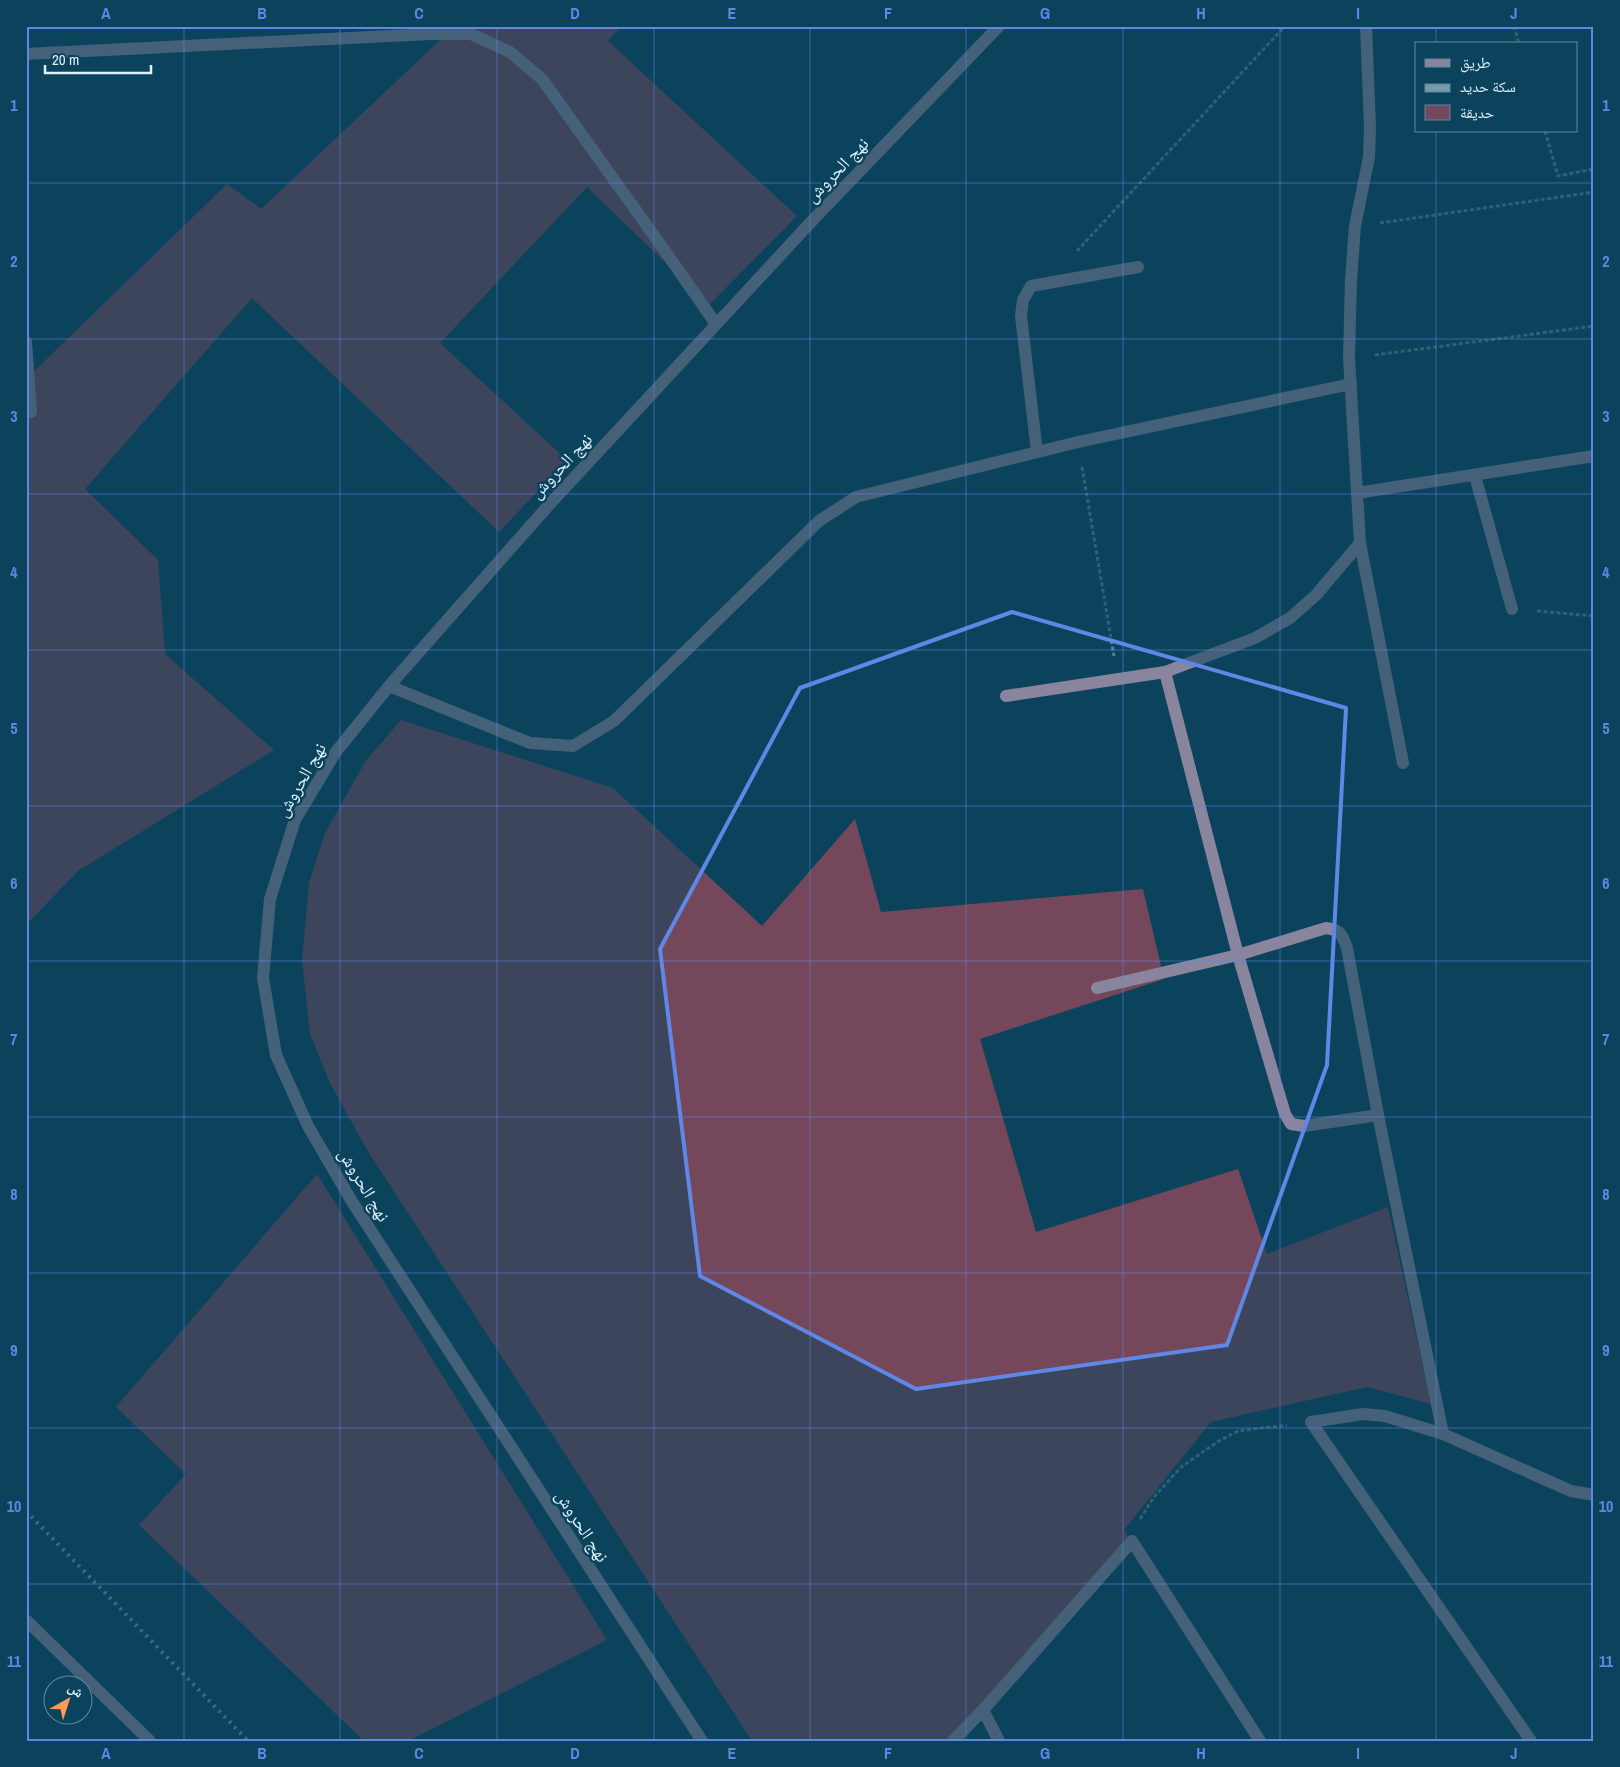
<svg xmlns="http://www.w3.org/2000/svg" width="1620" height="1767" font-family="'Archivo Narrow','Noto Naskh Arabic',sans-serif">
	<style>
		.green { fill: #75475b }
		.lines { fill: none; stroke-linecap: round; stroke-linejoin: round }
		.path { stroke: #588396; stroke-width: 3; stroke-dasharray: 4 2.5; stroke-linecap: butt }
		.minor { stroke: #89859e; stroke-width: 12 }
		.rail { stroke: #759aac; stroke-width: 4; stroke-dasharray: 2.5 5; stroke-linecap: butt }
		.marked { fill: none; stroke: #6087e5; stroke-width: 4; stroke-linejoin: round }
		.grid { fill: none; stroke: #6087e5; stroke-width: 1; stroke-opacity: 0.55 }
		.labels { text-anchor: middle; stroke-width: 5; stroke-linejoin: round; paint-order: stroke }
		.street-label { font-size: 18px; fill: #ddf1fc; stroke: #0c435c }
		.neatline { fill: none; stroke: #6087e5; stroke-width: 2 }
		.grid-label { font-size: 16px; text-anchor: middle; font-weight: bold; fill: #6087e5 }
	</style>
	<rect width="100%" height="100%" fill="#0c435c"/>
	<path class="green" d="M455,26H621L608,41L797,216L709,305L587,187L440,343L567,460L499,532L252,298L85,489L158,560L165,654L274,750L78,871L26,925V460L29,457L26,430V379L227,184L261,209Z
		M401,720L613,788L762,926L855,819L881,912L1143,889L1164,979L980,1039L1036,1232L1238,1169L1267,1254L1388,1207L1431,1404L1367,1387L1211,1422L1124,1530L1135,1548L950,1741H752L367,1150L330,1083L310,1034L302,959L309,883L325,833L365,762Z
		M317,1174L607,1640L408,1741H364L139,1525L186,1474L116,1407Z"/>
	<g class="lines">
		<path class="path" d="M1514,26L1519,44
			M1545,131L1558,176L1594,169
			M1380,223L1594,192
			M1077,251L1285,26
			M1375,355L1594,326
			M1082,467L1114,656
			M1537,611L1594,616
			M1140,1519L1154,1497L1181,1467L1219,1441L1238,1431L1287,1425"/>
		<path class="minor" d="M1366,26L1370,128L1369,157L1355,226L1351,280L1349,358L1360,543L1403,763
			M26,54L430,34H471L510,52L542,79L665,251L716,324
			M26,342L31,412
			M1037,452L1021,316L1023,300L1031,286L1138,267
			M1475,476L1512,609
			M1357,493L1594,456
			M1165,672L1238,955L1285,1114L1291,1124L1304,1126L1378,1115
			M389,686L530,743L573,746L614,721L819,521L856,497L1078,442L1351,384
			M1006,696L1165,672L1255,638L1290,618L1316,595L1360,543
			M1097,988L1238,955L1326,928C1341,930 1342,934 1347,948L1378,1115L1443,1434
			M26,1620L150,1741
			M983,1710L999,1741
			M702,1741L351,1200L308,1126L276,1055L263,978L270,899L295,820L335,753L389,686L548,506L811,222L999,26
			M953,1741L983,1710L1132,1541L1260,1741
			M1531,1741L1311,1422L1363,1414L1385,1416L1443,1434L1571,1491L1594,1495"/>
		<path class="rail" d="M26,1511L248,1741"/>
	</g>
	<path d="M0 0H1620V1767H0ZM1012,612L1346,708L1327,1065L1227,1345L916,1389L700,1276L660,949L800,688Z" fill="#0c435c" fill-opacity=".55" fill-rule="evenodd"/>
	<path class="marked" d="M1012,612L1346,708L1327,1065L1227,1345L916,1389L700,1276L660,949L800,688Z"/>
	<path class="grid" d="M184,26V1741M340,26V1741M497,26V1741M654,26V1741M810,26V1741M966,26V1741M1123,26V1741M1280,26V1741M1436,26V44M1436,131V1741M26,183H1594M26,339H1594M26,494H1594M26,650H1594M26,806H1594M26,961H1594M26,1117H1594M26,1273H1594M26,1428H1594M26,1584H1594"/>
	<g class="labels">
		<g class="street-label">
			<text transform="translate(837 170) rotate(-46)" y="6">نهج الحروش</text>
			<text transform="translate(561 466) rotate(-47)" y="6">نهج الحروش</text>
			<text transform="translate(301 780) rotate(-60)" y="6">نهج الحروش</text>
			<text transform="translate(364 1185) rotate(59)" y="6">نهج الحروش</text>
			<text transform="translate(582 1526) rotate(57)" y="6">نهج الحروش</text>
		</g>
	</g>
	<rect width="1620" height="1767" fill="none" stroke="#0c435c" stroke-width="55"/>
	<rect x="1415" y="42" width="162" height="90" fill="#0c435c" stroke="#60899c"/>
	<rect x="1425" y="59" width="25" height="8" fill="#89859e" stroke="#60899c"/>
	<text x="1460" y="68" font-size="15" fill="#ddf1fc">طريق</text>
	<rect x="1425" y="84" width="25" height="8" fill="#759aac" stroke="#60899c"/>
	<text x="1460" y="92" font-size="15" fill="#ddf1fc">سكة حديد</text>
	<rect x="1425" y="105" width="25" height="15" fill="#75475b" stroke="#60899c"/>
	<text x="1460" y="118" font-size="15" fill="#ddf1fc">حديقة</text>
	<g transform="translate(68 1700) rotate(39)"><circle r="24" fill="#0c435c" stroke="#60899c"/>
	<path d="M0-4L9 19L0 12L-9 19Z" fill="#fe9b58"/>
	<text y="-8" font-size="14" font-weight="bold" text-anchor="middle" fill="#ddf1fc">ش</text>
	</g>
	<path d="M45 65v8h106v-8" fill="none" stroke="#ddf1fc" stroke-width="2.5"/>
	<text x="52" y="65" font-size="15" fill="#ddf1fc" stroke="#0c435c" stroke-width="4" paint-order="stroke">20 m</text>
	<rect x="28" y="28" width="1564" height="1712" class="neatline"/>
	<g class="grid-label">
		<text x="106" y="19">A</text>
		<text x="262" y="19">B</text>
		<text x="419" y="19">C</text>
		<text x="575" y="19">D</text>
		<text x="732" y="19">E</text>
		<text x="888" y="19">F</text>
		<text x="1045" y="19">G</text>
		<text x="1201" y="19">H</text>
		<text x="1358" y="19">I</text>
		<text x="1514" y="19">J</text>
		<text x="14" y="111">1</text>
		<text x="1606" y="111">1</text>
		<text x="14" y="267">2</text>
		<text x="1606" y="267">2</text>
		<text x="14" y="422">3</text>
		<text x="1606" y="422">3</text>
		<text x="14" y="578">4</text>
		<text x="1606" y="578">4</text>
		<text x="14" y="734">5</text>
		<text x="1606" y="734">5</text>
		<text x="14" y="889">6</text>
		<text x="1606" y="889">6</text>
		<text x="14" y="1045">7</text>
		<text x="1606" y="1045">7</text>
		<text x="14" y="1200">8</text>
		<text x="1606" y="1200">8</text>
		<text x="14" y="1356">9</text>
		<text x="1606" y="1356">9</text>
		<text x="14" y="1512">10</text>
		<text x="1606" y="1512">10</text>
		<text x="14" y="1667">11</text>
		<text x="1606" y="1667">11</text>
		<text x="106" y="1759">A</text>
		<text x="262" y="1759">B</text>
		<text x="419" y="1759">C</text>
		<text x="575" y="1759">D</text>
		<text x="732" y="1759">E</text>
		<text x="888" y="1759">F</text>
		<text x="1045" y="1759">G</text>
		<text x="1201" y="1759">H</text>
		<text x="1358" y="1759">I</text>
		<text x="1514" y="1759">J</text>
	</g>
</svg>
